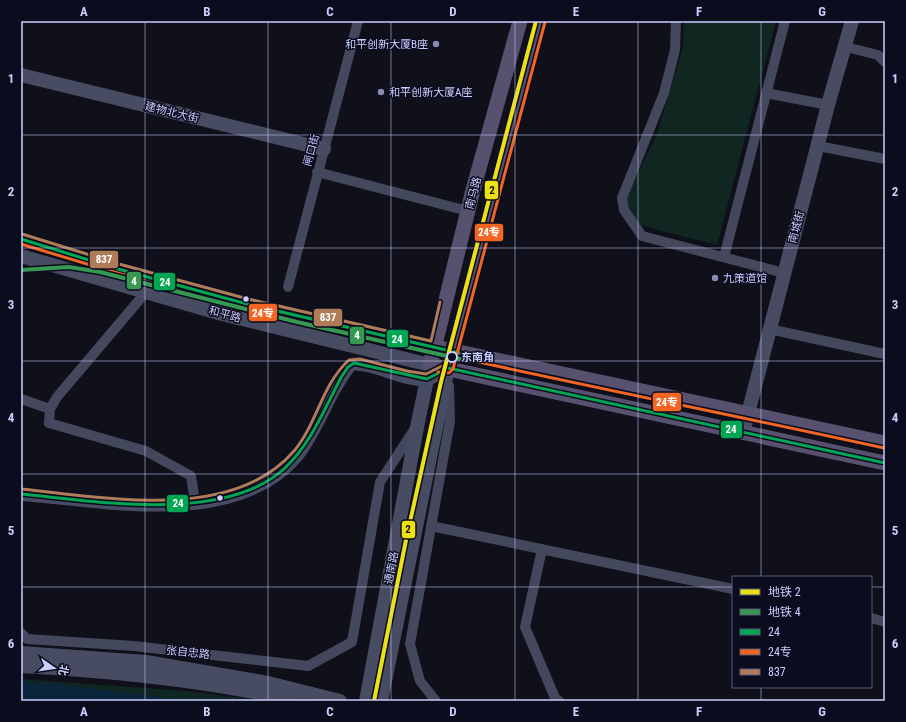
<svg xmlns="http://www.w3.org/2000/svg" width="906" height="722" font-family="'Roboto Condensed','Noto Sans SC',sans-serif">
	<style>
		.green { fill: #0f2621 }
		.water { fill: #0b263c }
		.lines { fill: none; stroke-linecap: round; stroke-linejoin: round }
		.street { stroke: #44485c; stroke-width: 10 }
		.secondary { stroke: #474c62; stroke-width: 14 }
		.primary { stroke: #57516f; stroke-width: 15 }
		.bus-1-casing { stroke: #0c0c1f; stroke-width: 6 }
		.bus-2-casing { stroke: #0c0c1f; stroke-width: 6 }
		.bus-3-casing { stroke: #0c0c1f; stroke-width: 6 }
		.bus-1 { stroke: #00a651; stroke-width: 3 }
		.bus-2 { stroke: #f26522; stroke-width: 3 }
		.bus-3 { stroke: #b07c57; stroke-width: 3 }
		.metro-1-casing { stroke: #0c0c1f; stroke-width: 7 }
		.metro-2-casing { stroke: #0c0c1f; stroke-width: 7 }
		.metro-1 { stroke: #ece114; stroke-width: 4 }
		.metro-2 { stroke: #359952; stroke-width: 4 }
		.grid { fill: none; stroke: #c9ceff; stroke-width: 1; stroke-opacity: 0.55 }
		.poi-dot { fill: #888caf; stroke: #0c0c1f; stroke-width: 1.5 }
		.bus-dot { fill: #c9ceff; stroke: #0c0c1f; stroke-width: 1.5 }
		.stop-dot { fill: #0c0c1f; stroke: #c9ceff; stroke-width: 2 }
		.labels { text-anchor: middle; stroke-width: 3; stroke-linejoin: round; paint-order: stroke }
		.poi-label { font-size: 11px; fill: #c9ceff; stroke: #0c0c1f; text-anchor: start }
		.street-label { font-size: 11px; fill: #c9ceff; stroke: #0c0c1f }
		.stop-label { font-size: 11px; font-weight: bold; fill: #c9ceff; stroke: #0c0c1f; text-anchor: start }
		.line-badge { stroke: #0c0c1f; stroke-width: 1.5 }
		.badge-label { font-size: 11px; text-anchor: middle; font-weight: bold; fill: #fff }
		.pale-badge-label { font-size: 11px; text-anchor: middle; font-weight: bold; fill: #111 }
		.neatline { fill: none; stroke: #c9ceff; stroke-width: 1.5 }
		.grid-label { font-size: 13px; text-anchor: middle; font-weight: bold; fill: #c9ceff }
	</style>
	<rect width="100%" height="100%" fill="#10101b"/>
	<path class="green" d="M684,21H776L717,245L638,225L625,199L657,134L683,47Z
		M21,679L185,691L263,701H21Z"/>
	<path class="water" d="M21,682L55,684L190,701H21Z"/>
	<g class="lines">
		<path class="street" d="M676,21L675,50L664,93L622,198L624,210L642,236L784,273
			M846,47L878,55L885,62
			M766,93L828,105
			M818,146L885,159
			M317,172L468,211
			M724,257L785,21
			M288,287L358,21
			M146,292L57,397L50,409L49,423L146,451L191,476L195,502
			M769,329L885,354
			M21,399L50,409
			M431,526L733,589
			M542,549L525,627L555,698L559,701
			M871,618L885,622
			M21,633L27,639L134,646L308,666L352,642L380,482L414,430
			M436,701L420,681L410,644L450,421L449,386"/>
		<path class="secondary" d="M21,75L324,149
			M21,239L118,269L247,304L435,347
			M21,256L222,314L430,365L417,427L366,701
			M743,433L828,105L852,21
			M21,494C105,500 236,529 297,455C311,438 323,409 334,389C339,381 344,371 351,364C369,360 407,382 427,379C429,379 433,376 435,375
			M21,653L146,662L268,683L340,701
			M21,666C114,671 206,680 297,701
			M381,701L448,368"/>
		<path class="primary" d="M520,21L473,190L430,365L885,463
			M435,347C585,379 735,410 885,443
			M450,360L540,21"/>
		<defs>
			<path id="bus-1" d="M21,239L118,269L247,304L485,359
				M21,494C96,501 225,524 285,468C311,444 325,407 342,376L348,367L354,363L427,379L448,368L885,463"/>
			<path id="bus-2" d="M21,244C96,267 172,290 248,309C459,361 672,402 884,448
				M438,372L449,373L453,369L545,22"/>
			<path id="bus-3" d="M22,234L119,264L248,299L431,341L440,302
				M21,489C105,497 232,523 294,451C317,424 322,384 349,360L360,359L407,371L426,374L444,365L535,21"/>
		</defs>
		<use href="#bus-1" class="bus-1-casing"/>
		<use href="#bus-2" class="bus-2-casing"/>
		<use href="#bus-3" class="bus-3-casing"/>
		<use href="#bus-1" class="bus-1"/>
		<use href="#bus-2" class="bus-2"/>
		<use href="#bus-3" class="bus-3"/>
		<defs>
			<path id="metro-1" d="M374,701L406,540L441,382L536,21"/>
			<path id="metro-2" d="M21,270L69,267L100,272L297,322L469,361"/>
		</defs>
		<use href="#metro-1" class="metro-1-casing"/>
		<use href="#metro-2" class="metro-2-casing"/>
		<use href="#metro-1" class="metro-1"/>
		<use href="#metro-2" class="metro-2"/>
	</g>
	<path class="grid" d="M145,21V701M268,21V701M391,21V701M515,21V701M638,21V701M761,21V577M21,135H885M21,248H885M21,361H885M21,474H885M21,587H733M871,587H885M761,687V701"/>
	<g class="poi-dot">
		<circle cx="436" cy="44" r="4"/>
		<circle cx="381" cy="92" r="4"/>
		<circle cx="715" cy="278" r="4"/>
	</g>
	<g class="bus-dot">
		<circle cx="246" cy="299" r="3.5"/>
		<circle cx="220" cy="498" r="3.5"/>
	</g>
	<circle class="stop-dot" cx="452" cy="357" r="5"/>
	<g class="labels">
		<g class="poi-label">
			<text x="428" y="48" text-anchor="end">和平创新大厦B座</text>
			<text x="389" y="96">和平创新大厦A座</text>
			<text x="723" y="282">九策道馆</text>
		</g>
		<g class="street-label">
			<text transform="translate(172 112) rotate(14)" y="4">建物北大街</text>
			<text transform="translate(311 150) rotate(-75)" y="4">闸口街</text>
			<text transform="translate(473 193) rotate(-75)" y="4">南马路</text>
			<text transform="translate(796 227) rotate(-75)" y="4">南城街</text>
			<text transform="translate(225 314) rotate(15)" y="4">和平路</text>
			<text transform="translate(391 568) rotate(-79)" y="4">通南路</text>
			<text transform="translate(188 652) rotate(6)" y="4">张自忠路</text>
		</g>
		<g class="stop-label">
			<text x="461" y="361">东南角</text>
		</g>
	</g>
	<g class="line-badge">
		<rect x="484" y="180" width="15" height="20" rx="4" fill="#ece114"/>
		<rect x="474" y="223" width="30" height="19" rx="4" fill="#f26522"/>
		<rect x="89" y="250" width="30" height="19" rx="4" fill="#b07c57"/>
		<rect x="126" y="271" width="16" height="19" rx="4" fill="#359952"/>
		<rect x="153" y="272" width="23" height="19" rx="4" fill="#00a651"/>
		<rect x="248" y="303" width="30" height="19" rx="4" fill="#f26522"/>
		<rect x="313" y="308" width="30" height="19" rx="4" fill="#b07c57"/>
		<rect x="349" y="326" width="16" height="19" rx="4" fill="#359952"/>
		<rect x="386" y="329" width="23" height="19" rx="4" fill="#00a651"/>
		<rect x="652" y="392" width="30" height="20" rx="4" fill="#f26522"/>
		<rect x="720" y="420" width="23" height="19" rx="4" fill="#00a651"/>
		<rect x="166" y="494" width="23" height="19" rx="4" fill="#00a651"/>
		<rect x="401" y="520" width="15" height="19" rx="4" fill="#ece114"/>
	</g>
	<g class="badge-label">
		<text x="489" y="236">24专</text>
		<text x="104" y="263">837</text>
		<text x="134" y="285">4</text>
		<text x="165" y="286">24</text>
		<text x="263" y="317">24专</text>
		<text x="328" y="321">837</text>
		<text x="357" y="339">4</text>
		<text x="397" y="343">24</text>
		<text x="667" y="406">24专</text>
		<text x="731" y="433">24</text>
		<text x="178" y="507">24</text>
	</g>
	<g class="pale-badge-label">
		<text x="492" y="194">2</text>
		<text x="408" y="533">2</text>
	</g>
	<rect width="906" height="722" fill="none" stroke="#0c0c1f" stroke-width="44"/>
	<rect x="732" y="576" width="140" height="112" fill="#0c0c1f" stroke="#585a79"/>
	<rect x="740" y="589" width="20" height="6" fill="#ece114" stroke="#585a79"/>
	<text x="768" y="596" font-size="12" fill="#c9ceff">地铁 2</text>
	<rect x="740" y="609" width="20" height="6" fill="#359952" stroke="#585a79"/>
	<text x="768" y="616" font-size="12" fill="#c9ceff">地铁 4</text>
	<rect x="740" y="629" width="20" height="6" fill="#00a651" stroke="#585a79"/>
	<text x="768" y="636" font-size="12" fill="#c9ceff">24</text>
	<rect x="740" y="649" width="20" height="6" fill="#f26522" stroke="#585a79"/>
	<text x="768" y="656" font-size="12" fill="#c9ceff">24专</text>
	<rect x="740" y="669" width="20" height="6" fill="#b07c57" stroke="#585a79"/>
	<text x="768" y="676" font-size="12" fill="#c9ceff">837</text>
	<g transform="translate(54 668) rotate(103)" stroke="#0c0c1f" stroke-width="3" paint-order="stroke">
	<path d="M0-3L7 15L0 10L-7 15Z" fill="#c9ceff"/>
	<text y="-6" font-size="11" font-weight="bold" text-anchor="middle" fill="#c9ceff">北</text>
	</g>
	<rect x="22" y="22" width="862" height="678" class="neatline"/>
	<g class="grid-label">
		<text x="84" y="16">A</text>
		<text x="207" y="16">B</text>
		<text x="330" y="16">C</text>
		<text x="453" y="16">D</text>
		<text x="576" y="16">E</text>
		<text x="699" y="16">F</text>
		<text x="822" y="16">G</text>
		<text x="11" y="83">1</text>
		<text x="895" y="83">1</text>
		<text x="11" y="196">2</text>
		<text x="895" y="196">2</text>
		<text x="11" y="309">3</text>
		<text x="895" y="309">3</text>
		<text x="11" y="422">4</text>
		<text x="895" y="422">4</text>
		<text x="11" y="535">5</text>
		<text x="895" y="535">5</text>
		<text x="11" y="648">6</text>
		<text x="895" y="648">6</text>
		<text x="84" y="716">A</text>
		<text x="207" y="716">B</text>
		<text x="330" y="716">C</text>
		<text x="453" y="716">D</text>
		<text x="576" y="716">E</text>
		<text x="699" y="716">F</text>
		<text x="822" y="716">G</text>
	</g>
</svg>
